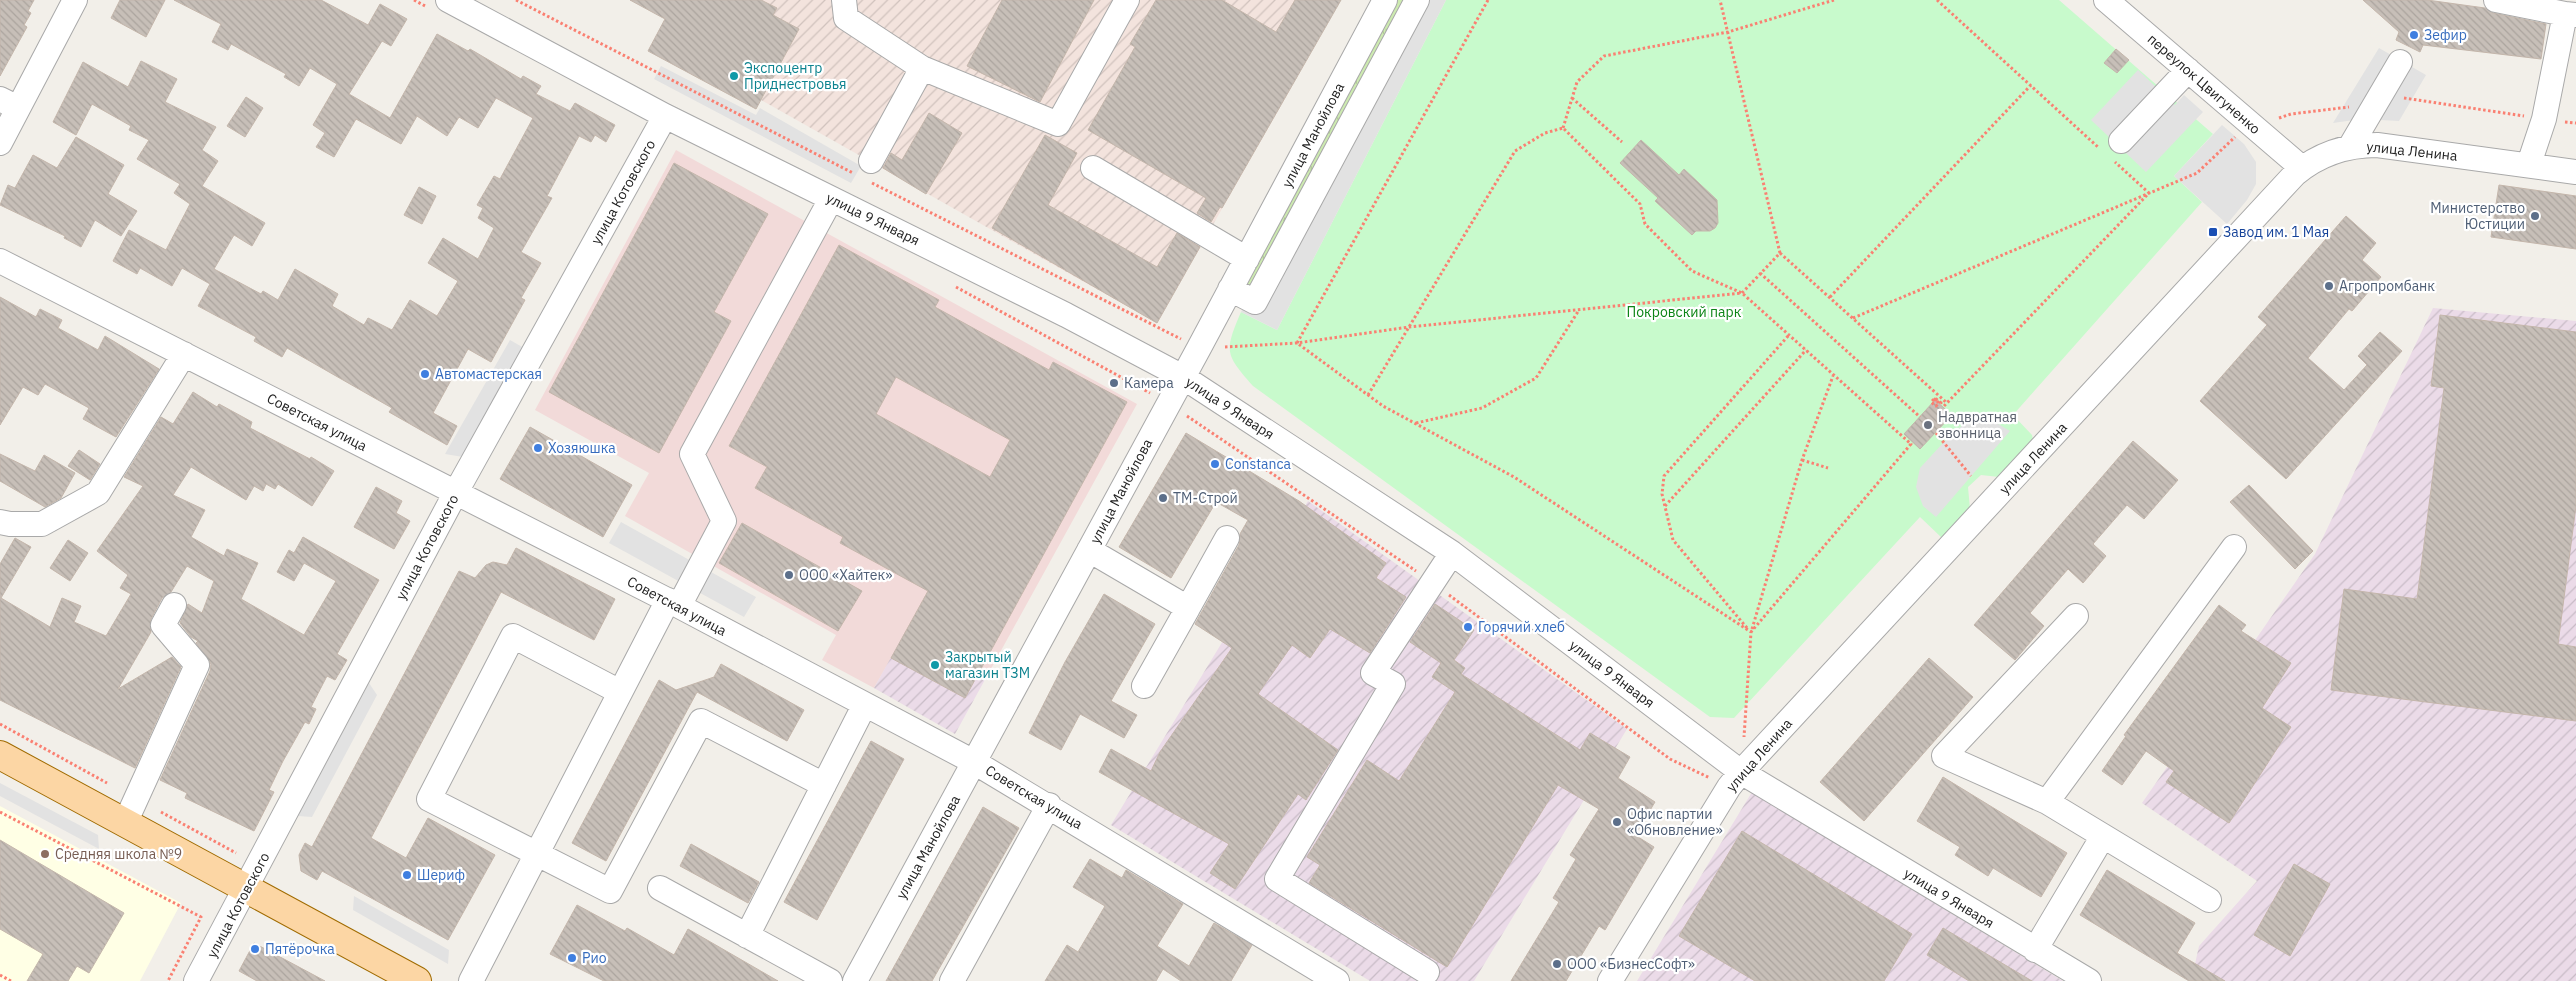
<svg xmlns="http://www.w3.org/2000/svg" width="2576" height="981" font-family="'IBM Plex Sans',sans-serif">
	<style>
		.commercial { fill: #f2dad9 }
		.industrial { fill: url(#industrial-furrows) }
		.education { fill: #ffffe5 }
		.military { fill: url(#military-furrows) }
		.grass { fill: url(#grass-tufts) }
		.park { fill: #c8facc }
		.parking { fill: #e2e2e2 }
		.building { fill: url(#building-back-hatch); stroke: #c4b6ab; fill-rule: evenodd }
		.lines { fill: none; stroke-linecap: round; stroke-linejoin: round }
		.minor-casing { stroke: #a9a9a9; stroke-width: 26 }
		.major-casing { stroke: #a06b00; stroke-width: 30 }
		.path { stroke: #fa8072; stroke-width: 3; stroke-dasharray: 2.5 2.5; stroke-linecap: butt }
		.minor { stroke: #fff; stroke-width: 24 }
		.major { stroke: #fcd6a4; stroke-width: 28 }
		.shop-dot { fill: #3f7fe0; stroke: #fff; stroke-width: 2 }
		.culture-dot { fill: #0f9aa8; stroke: #fff; stroke-width: 2 }
		.service-dot { fill: #5c6f8a; stroke: #fff; stroke-width: 2 }
		.transit-dot { fill: #1a4fb4; stroke: #fff; stroke-width: 2 }
		.worship-dot { fill: #6b7280; stroke: #fff; stroke-width: 2 }
		.education-dot { fill: #8d6e63; stroke: #fff; stroke-width: 2 }
		.labels { text-anchor: middle; stroke-width: 4.5; stroke-linejoin: round; paint-order: stroke }
		.shop-label { font-size: 14px; fill: #366cbe; stroke: #fff; text-anchor: start }
		.culture-label { font-size: 14px; fill: #0d838f; stroke: #fff; text-anchor: start }
		.street-label { font-size: 14px; fill: #222; stroke: #fff }
		.service-label { font-size: 14px; fill: #4e5e75; stroke: #fff; text-anchor: start }
		.transit-label { font-size: 14px; fill: #164399; stroke: #fff; text-anchor: start }
		.park-label { font-size: 14px; fill: #0c8416; stroke: #fff }
		.worship-label { font-size: 14px; fill: #5b616d; stroke: #fff; text-anchor: start }
		.education-label { font-size: 14px; fill: #785e54; stroke: #fff; text-anchor: start }
	</style>
	<defs>
		<pattern id="industrial-furrows" width="10" height="10" patternUnits="userSpaceOnUse" patternTransform="scale(1.25)"><rect width="10" height="10" fill="#ebdbe8"/><path d="M-1 1l2-2M0 10L10 0M9 11l2-2" fill="none" stroke="#c9bcc7"/></pattern>
		<pattern id="military-furrows" width="10" height="10" patternUnits="userSpaceOnUse" patternTransform="scale(1.25)"><rect width="10" height="10" fill="#f3e3dd"/><path d="M-1 1l2-2M0 10L10 0M9 11l2-2" fill="none" stroke="#d0c2bd"/></pattern>
		<pattern id="grass-tufts" width="24" height="20" patternUnits="userSpaceOnUse" patternTransform="scale(1.25)"><rect width="24" height="20" fill="#cdebb0"/><path d="M3 7l-1-3M5 7V3M7 7l1-3M15 17l-1-3M17 17v-4M19 17l1-3" fill="none" stroke="#b0c997"/></pattern>
		<pattern id="building-back-hatch" width="6" height="6" patternUnits="userSpaceOnUse" patternTransform="scale(1.25)"><rect width="6" height="6" fill="#c7bfb8"/><path d="M-1 5l2 2M0 0l6 6M5-1l2 2" fill="none" stroke="#aba49e"/></pattern>
	</defs>
	<rect width="100%" height="100%" fill="#f2efe9"/>
	<path class="commercial" d="M676,150L1137,404L987,676L906,632L874,688L822,660L836,635L625,516L649,473L535,410Z"/>
	<path class="industrial" d="M2433,308L2576,321V981H2225L2195,964L2199,946L2257,881L2142,803L2315,554Z
		M1308,501L1627,729L1474,981H1370L1111,825Z
		M905,632L987,676L955,734L874,688Z
		M1752,792L2063,981H1637Z"/>
	<path class="education" d="M0,806L181,903L140,981H0Z"/>
	<path class="military" d="M761,0H1341L1157,323L761,100L799,29L773,15L776,8Z"/>
	<path class="grass" d="M1396,0H1409L1251,294L1242,289Z"/>
	<path class="park" d="M1446,0H2059L2213,134L2174,176L2202,202L2013,415L2032,435L2033,440L1999,477L1981,475L1968,487L1970,509L1942,538L1920,517L1734,718L1710,717L1253,386C1225,354 1224,352 1241,312L1277,330Z"/>
	<path class="parking" d="M1409,0H1446L1277,330L1241,312Z
		M2379,48L2426,75L2399,121L2361,119L2333,123Z
		M661,66L756,115L760,108L861,166L851,183L654,79Z
		M2138,70L2175,105L2184,95L2203,112L2146,172L2091,120Z
		M2222,125L2244,144L2256,162V184L2247,200L2227,224L2174,176Z
		M510,340L524,348L463,457L445,454Z
		M1974,419L1995,422L2010,431L1936,517L1923,506L1916,487L1920,468L1955,430Z
		M621,522L756,597L744,617L609,543Z
		M369,683L377,695L312,817L298,816Z
		M0,783L98,835L99,849L0,796Z
		M354,896L449,950L448,964L353,910Z"/>
	<path class="building" d="M0,0H34L28,11L31,13L24,25L27,27L0,76Z
		M120,0H165L146,37L111,18Z
		M174,0H321L368,25L380,4L407,19L391,46L382,41L349,94L390,118L437,34L468,51L470,49L521,79L523,76L541,86L536,94L570,111L575,103L615,125L606,142L595,135L591,142L579,136L547,196L552,198L521,252L541,263L521,298L525,300L491,362L468,349L433,413L457,426L447,445L389,412L392,408L287,348L282,357L254,341L256,337L198,306L210,284L182,268L172,286L140,268L137,274L113,261L129,230L166,250L190,204L174,193L180,184L137,159L149,140L129,130L131,126L92,104L76,135L53,122L83,62L128,87L141,61L177,79L165,102L216,127L202,150L218,161L202,186L265,223L252,246L234,235L214,269L261,294L263,291L278,300L295,269L338,294L332,306L364,325L368,318L392,330L410,300L437,316L458,281L428,263L443,238L478,259L494,228L478,218L483,208L477,205L494,176L500,179L533,118L496,98L478,128L459,117L447,136L417,116L401,144L356,119L334,157L316,147L325,133L313,125L337,84L310,68L299,86L284,77L286,74L231,44L228,50L212,42L221,24Z
		M630,0H761L777,8L773,15L799,29L756,109L648,51L665,19Z
		M1002,0H1094L1040,102L967,66Z
		M1156,0H1222L1276,32L1295,0H1341L1222,208L1220,207L1211,222L1197,213L1206,198L1088,130L1135,47L1130,44Z
		M2363,0H2427L2485,8L2493,13L2546,24L2541,59L2423,45L2420,52L2396,40L2399,32Z
		M2116,49L2129,60L2117,73L2104,63Z
		M246,97L263,108L245,137L227,126Z
		M929,113L962,133L926,194L883,168L891,153L902,160Z
		M1045,135L1077,153L1048,205L1157,267L1177,233L1200,247L1157,323L992,228Z
		M76,137L124,165L108,194L137,211L121,236L95,220L81,247L64,238L65,236L0,205L8,185L15,188L33,155L57,168Z
		M1641,140L1679,175L1684,169L1717,200L1718,223L1715,228L1710,231H1696L1692,235L1655,201L1658,198L1620,163Z
		M674,163L768,214L714,312L731,321L659,453L549,392Z
		M2499,185L2576,196V249L2491,237Z
		M419,187L436,196L422,224L404,215Z
		M2346,216L2376,243L2362,260L2381,277L2352,311L2349,309L2308,358L2344,390L2367,365L2358,356L2380,332L2402,351L2286,479L2200,401L2267,325L2258,317Z
		M839,245L939,300L935,307L1049,370L1053,362L1127,402L965,698L891,658L928,591L840,543L843,537L755,488L767,467L729,446ZM896,377L1010,440L990,477L876,414Z
		M0,297L36,317L40,309L62,320L58,328L98,350L105,336L159,369L116,437L83,419L89,408L45,384L38,395L23,387L0,425Z
		M2440,315L2576,332V506L2558,644L2576,647V721L2331,690L2344,589L2417,599L2444,388L2431,386Z
		M193,392L217,407L219,404L252,422L250,428L310,459L311,457L334,471L312,506L278,484L275,489L266,484L263,491L254,486L246,500L191,467L173,495L205,510L191,537L224,556L227,549L258,563L241,599L304,635L336,581L304,563L294,581L277,572L289,550L294,553L303,537L379,580L337,654L347,660L335,680L327,676L311,707L316,709L309,724L305,722L283,761L269,790L274,792L254,831L185,798L187,793L160,780L210,671L211,664L196,643L198,641L191,637L180,623L188,604L202,613L214,581L187,566L171,592L162,598L151,619V632L118,689L172,657L181,667L135,768L0,700V564L15,538L31,547L1,598L50,627L62,598L81,606L74,622L106,636L131,594L120,588L128,575L97,551L143,486L124,477L161,417L173,424Z
		M1935,400L1952,415L1920,449L1904,434Z
		M530,427L632,485L603,537L500,479Z
		M1186,433L1299,501L1386,563L1376,578L1406,597L1370,653L1330,629L1310,658L1292,645L1258,694L1338,750L1306,800L1298,794L1235,889L1210,873L1229,844L1099,772L1111,749L1151,771L1160,752L1232,648L1195,624L1239,545L1240,534L1248,520L1216,502L1171,578L1119,547Z
		M2133,441L2178,480L2144,519L2127,505L2093,544L2106,556L2083,583L2068,569L2030,613L2044,626L2015,660L1974,625Z
		M79,450L100,464L90,480L68,466Z
		M0,454L35,471L44,455L75,473L61,498L45,507L0,481Z
		M2249,485L2313,551L2295,569L2230,502Z
		M376,487L402,501L396,513L410,521L394,549L354,527Z
		M742,523L862,591L838,631L719,563Z
		M68,540L88,553L70,581L50,568Z
		M516,548L615,599L594,640L501,592L371,838L406,858L428,818L495,855L448,940L322,871L317,880L301,871L299,855L305,843L312,847L459,571L475,578L486,565L493,562L507,565Z
		M1104,594L1155,624L1111,701L1137,715L1124,738L1080,714L1061,750L1029,733L1065,662Z
		M1435,604L1474,630L1454,660L1465,668L1461,674L1580,750L1590,733L1630,757L1618,778L1655,802L1635,835L1654,847L1605,930L1599,926L1566,981H1511L1559,902L1553,898L1576,859L1570,855L1599,809L1558,785L1447,967L1309,883L1320,865L1307,857L1367,760L1399,781L1455,692L1432,677L1441,663L1410,642Z
		M2219,605L2246,625L2241,631L2291,663L2262,708L2291,727L2229,823L2166,782L2174,771L2146,751L2122,785L2102,771L2126,736L2124,735Z
		M1929,658L1973,697L1864,821L1820,782Z
		M721,664L804,710L787,741L697,692L606,861L572,843L659,680L676,690L714,677Z
		M871,741L904,759L817,920L784,902Z
		M1943,777L2067,853L2041,897L1993,868L1988,876L1955,855L1960,847L1917,821Z
		M983,807L1019,828L932,981H886Z
		M1742,831L1912,934L1884,981H1755L1679,936Z
		M0,840L124,913L89,973L77,966L68,981H27L43,954L0,929Z
		M691,844L759,882L748,903L680,866Z
		M1090,859L1122,878L1126,870L1183,904L1157,946L1189,966L1214,923L1252,945L1231,981H1181L1163,969L1156,981H1045L1067,945L1078,952L1105,906L1073,887Z
		M2294,864L2330,884L2290,956L2254,935Z
		M2107,870L2195,923L2177,953L2225,981H2189L2080,915Z
		M577,905L625,931L627,928L674,955L688,929L778,981H604L550,954Z
		M1943,928L2032,981H1969L1927,955Z
		M254,943L325,981H257L239,971Z"/>
	<g class="lines">
		<defs>
			<path id="minor" d="M448,0L665,116L1066,315L1183,377L1452,553L1741,772L2089,981
				M844,0L846,18L922,68L1058,124L1127,0
				M2106,0L2302,168
				M2496,0L2565,14
				M0,99L18,108
				M2121,141L2188,70
				M0,143L75,0
				M2350,147L2400,62
				M871,161L922,68
				M2529,164L2544,119L2565,14L2576,15
				M1093,168L1247,259
				M0,261L679,606L974,762L1337,981
				M1230,289L1255,302L1417,0
				M0,522L10,524H42L98,493L184,354
				M1089,550L1188,608L1227,538
				M679,606L724,521L692,454L831,199
				M2076,616L1944,756L2047,802L2209,900
				M1144,686L1188,608
				M620,692L513,636L429,799L610,891L701,721L824,785
				M2047,802L2234,547
				M125,823L197,665L163,625L174,605
				M660,888L830,981
				M747,936L864,706
				M2035,950L2103,836
				M1427,972L1277,879L1393,684L1373,673L1452,553
				M196,981L456,492L665,116
				M471,981L668,600
				M855,981L1199,348L1385,0
				M952,981L1049,805
				M1610,981L1729,787L1741,772L2295,174C2319,154 2347,145 2377,145L2576,172"/>
			<path id="major" d="M0,755L417,981"/>
		</defs>
		<use href="#minor" class="minor-casing"/>
		<use href="#major" class="major-casing"/>
		<path class="path" d="M414,0L427,7
			M516,0L853,173
			M1488,0L1297,343L1383,406L1514,477L1751,632L1744,737
			M1937,0L2099,148
			M1572,98L1622,142
			M2404,98L2524,116
			M2279,118L2291,114L2349,107
			M2565,122L2576,123
			M1563,128L1577,82L1604,56L1728,32L1834,0
			M872,183L1181,339
			M1780,253L1947,403
			M1760,273L1920,417
			M956,287L1150,393
			M1830,297L2031,85
			M1853,318L2197,173L2235,137
			M1225,347L1297,343L1409,327L1742,293L1780,253L1720,0
			M1368,395L1515,151L1545,133L1563,128L1640,204L1645,224L1692,271L1742,293L1911,444L1751,632
			M1934,401L1935,399L1939,403L1936,406L1931,402L1935,398L1941,403L1940,404
			M1944,406L2149,193L2115,162
			M1187,416L1416,571
			M1416,423L1482,408L1536,378L1579,310
			M1936,433L1971,476
			M1802,460L1828,468
			M1665,506L1806,350
			M1449,595L1670,759L1710,778
			M1747,628L1673,540L1662,494L1664,476L1789,335
			M1752,629L1802,460L1833,376
			M0,724L107,783
			M0,812L201,917L168,981
			M161,812L236,853
			M0,975L11,981"/>
		<use href="#minor" class="minor"/>
		<use href="#major" class="major"/>
	</g>
	<g class="shop-dot">
		<circle cx="2414" cy="35" r="5"/>
		<circle cx="425" cy="374" r="5"/>
		<circle cx="538" cy="448" r="5"/>
		<circle cx="1215" cy="464" r="5"/>
		<circle cx="1468" cy="627" r="5"/>
		<circle cx="407" cy="875" r="5"/>
		<circle cx="255" cy="949" r="5"/>
		<circle cx="572" cy="958" r="5"/>
	</g>
	<g class="culture-dot">
		<circle cx="734" cy="76" r="5"/>
		<circle cx="935" cy="665" r="5"/>
	</g>
	<g class="service-dot">
		<circle cx="2535" cy="216" r="5"/>
		<circle cx="2329" cy="286" r="5"/>
		<circle cx="1114" cy="383" r="5"/>
		<circle cx="1163" cy="498" r="5"/>
		<circle cx="789" cy="575" r="5"/>
		<circle cx="1617" cy="822" r="5"/>
		<circle cx="1557" cy="964" r="5"/>
	</g>
	<rect class="transit-dot" x="2208" y="227" width="10" height="10" rx="2.5"/>
	<circle class="worship-dot" cx="1928" cy="425" r="5"/>
	<circle class="education-dot" cx="45" cy="854" r="5"/>
	<g class="labels">
		<g class="shop-label">
			<text x="2424" y="40">Зефир</text>
			<text x="435" y="379">Автомастерская</text>
			<text x="548" y="453">Хозяюшка</text>
			<text x="1225" y="469">Constanca</text>
			<text x="1478" y="632">Горячий хлеб</text>
			<text x="417" y="880">Шериф</text>
			<text x="265" y="954">Пятёрочка</text>
			<text x="582" y="963">Рио</text>
		</g>
		<g class="culture-label">
			<text x="744" y="73">Экспоцентр<tspan x="744" dy="16">Приднестровья</tspan></text>
			<text x="945" y="662">Закрытый<tspan x="945" dy="16">магазин ТЗМ</tspan></text>
		</g>
		<g class="street-label">
			<text transform="translate(2204 84) rotate(41)" y="5">переулок Цвигуненко</text>
			<text transform="translate(1313 135) rotate(-62)" y="5">улица Манойлова</text>
			<text transform="translate(2412 151) rotate(6)" y="5">улица Ленина</text>
			<text transform="translate(623 192) rotate(-61)" y="5">улица Котовского</text>
			<text transform="translate(873 219) rotate(26)" y="5">улица 9 Января</text>
			<text transform="translate(1230 408) rotate(33)" y="5">улица 9 Января</text>
			<text transform="translate(317 422) rotate(27)" y="5">Советская улица</text>
			<text transform="translate(2033 458) rotate(-47)" y="5">улица Ленина</text>
			<text transform="translate(1121 491) rotate(-62)" y="5">улица Манойлова</text>
			<text transform="translate(427 547) rotate(-62)" y="5">улица Котовского</text>
			<text transform="translate(677 606) rotate(28)" y="5">Советская улица</text>
			<text transform="translate(1612 674) rotate(37)" y="5">улица 9 Января</text>
			<text transform="translate(1759 755) rotate(-49)" y="5">улица Ленина</text>
			<text transform="translate(1034 797) rotate(31)" y="5">Советская улица</text>
			<text transform="translate(928 847) rotate(-61)" y="5">улица Манойлова</text>
			<text transform="translate(1949 898) rotate(31)" y="5">улица 9 Января</text>
			<text transform="translate(238 905) rotate(-62)" y="5">улица Котовского</text>
		</g>
		<g class="service-label">
			<text x="2525" y="213" text-anchor="end">Министерство<tspan x="2525" dy="16">Юстиции</tspan></text>
			<text x="2339" y="291">Агропромбанк</text>
			<text x="1124" y="388">Камера</text>
			<text x="1173" y="503">ТМ-Строй</text>
			<text x="799" y="580">ООО «Хайтек»</text>
			<text x="1627" y="819">Офис партии<tspan x="1627" dy="16">«Обновление»</tspan></text>
			<text x="1567" y="969">ООО «БизнесСофт»</text>
		</g>
		<g class="transit-label">
			<text x="2223" y="237">Завод им. 1 Мая</text>
		</g>
		<g class="park-label">
			<text x="1684" y="317">Покровский парк</text>
		</g>
		<g class="worship-label">
			<text x="1938" y="422">Надвратная<tspan x="1938" dy="16">звонница</tspan></text>
		</g>
		<g class="education-label">
			<text x="55" y="859">Средняя школа №9</text>
		</g>
	</g>
</svg>
